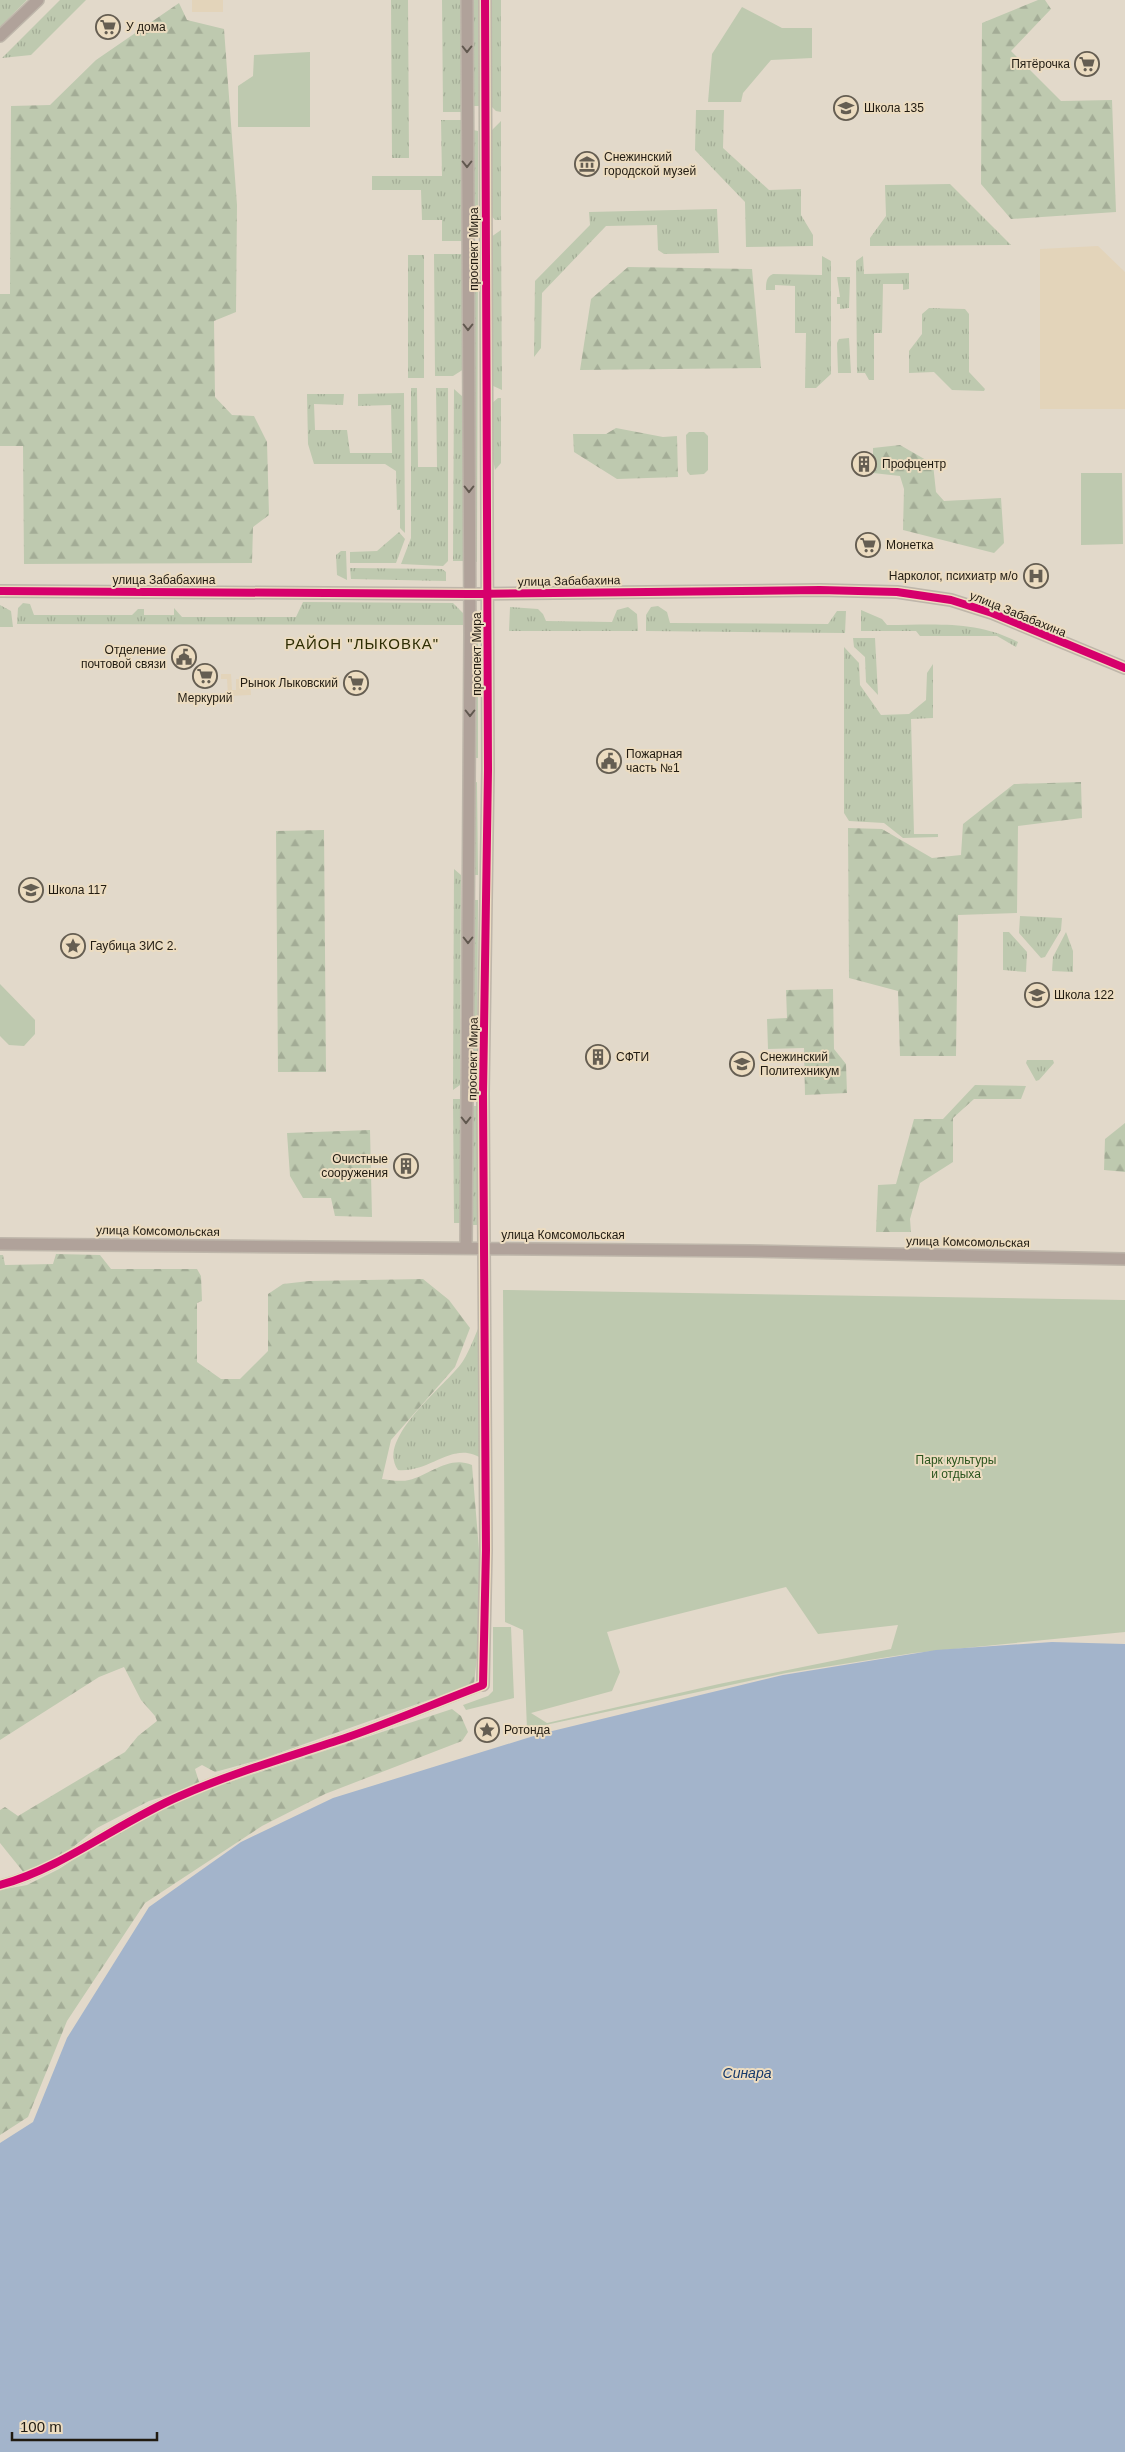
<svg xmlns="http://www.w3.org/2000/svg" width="1125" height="2452" font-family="Helvetica,sans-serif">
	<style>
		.built { fill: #e3d4ba }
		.grass { fill: url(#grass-tufts) }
		.forest { fill: url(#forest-firs) }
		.park { fill: #bec9af; fill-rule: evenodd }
		.water { fill: #a3b4cb }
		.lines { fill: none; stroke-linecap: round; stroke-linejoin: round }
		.minor-casing { stroke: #beb6aa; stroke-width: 11 }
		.tertiary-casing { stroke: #beb6aa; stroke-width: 14 }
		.minor { stroke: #b0a29a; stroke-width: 9 }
		.tertiary { stroke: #b0a29a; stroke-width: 11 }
		.cycleway-casing { stroke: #ecdcc0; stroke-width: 11 }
		.cycleway { stroke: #d6006c; stroke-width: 8 }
		.oneway { stroke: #61584f }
		.labels { text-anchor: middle; stroke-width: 4; stroke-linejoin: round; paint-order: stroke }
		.poi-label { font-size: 12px; fill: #211b11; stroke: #ecdcc0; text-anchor: start }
		.street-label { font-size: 12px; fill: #211b11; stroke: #ecdcc0 }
		.park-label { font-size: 12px; fill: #2b541d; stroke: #ecdcc0 }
		.water-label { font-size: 14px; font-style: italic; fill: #163a6c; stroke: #ecdcc0 }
		.quarter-label { font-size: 15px; letter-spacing: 1px; fill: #2d2d03; stroke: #ecdcc0 }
	</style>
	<defs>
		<pattern id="grass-tufts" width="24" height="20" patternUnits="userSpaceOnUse" patternTransform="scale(1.25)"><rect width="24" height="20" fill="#bec9af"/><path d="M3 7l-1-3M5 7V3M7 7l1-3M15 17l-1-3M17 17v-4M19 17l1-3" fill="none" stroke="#a3ac96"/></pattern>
		<pattern id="forest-firs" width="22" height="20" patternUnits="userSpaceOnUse" patternTransform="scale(1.25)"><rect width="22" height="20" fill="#bec9af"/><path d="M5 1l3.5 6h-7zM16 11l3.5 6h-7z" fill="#a3ac96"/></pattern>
	</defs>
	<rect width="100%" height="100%" fill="#e2d9ca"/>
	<path class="built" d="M192,0H223V12H192Z
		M1098,246L1125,272V409H1040V249Z
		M221,674H231L232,690H236V679H241L242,689L246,690V677H250L251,695L228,696L227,679H221Z"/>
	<path class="grass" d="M0,0H27L0,27Z
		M60,0H86L31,55L2,58Z
		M391,0H408L409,158H392Z
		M442,0H461L462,112H443Z
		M473,0H478L479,106H473Z
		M490,0H501V112L496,111L491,106Z
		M696,110H724L723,148L769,190L801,189V215L813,235V246L746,247L745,202L695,150Z
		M441,120H462L463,241H442V220H422L421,190H372V176H442Z
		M501,121V220H495L491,215L490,132Z
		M473,130L478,131V237H473Z
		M950,184L1011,245L870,246V238L886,216L885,185Z
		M717,209L719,253L664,254L658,250L657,225L606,226L542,293L541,348L534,357L535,281L590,225L589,212Z
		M501,230L502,390L491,385V237Z
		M473,242H478L477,562H472Z
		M434,254H462L464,369L453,376H435Z
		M408,255H424V378H408Z
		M822,256L831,261V374L816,388H805L806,333H795V286L775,285V290H766C766,283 766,277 773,274L822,275Z
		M863,256L864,274L909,273V289L903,290V284H883L882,333H874V380H869L865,373H857L856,261Z
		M837,277H850L849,308L840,309V304H837V297H840Z
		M929,308L965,309L969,314V372L985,389L984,391L952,390L934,372L909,373V351L922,334V314Z
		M849,338L851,373H838L837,343L839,339Z
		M411,388H417L418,467H437L436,388H448V561L443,566L401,564L411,538Z
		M454,389L463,397V561H453Z
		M404,393L405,533L400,528V510H397L396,471L385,464H314L308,444L307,394H344L343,405L314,404L315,430H347L350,453H392L391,405L358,406V394Z
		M498,398H501V463L495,470L492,453L491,404Z
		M399,532L405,539L396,563H350V552L377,551Z
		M341,551H346L347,580L337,575L336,555Z
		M350,568L442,569L446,572V581L351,579Z
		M303,602L453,603L464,614L465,625L17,624L18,608L23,603L30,604L34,615H132L138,609H144V615H174V608L182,617H296Z
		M0,605L11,611L13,627H0Z
		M658,606L667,612L670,623L828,624L837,611H846L845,633L646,631V615L651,607Z
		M510,607L538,609L543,614L546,621L612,622L617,610L628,607L637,614L638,631H509Z
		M861,610L882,619L887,625C935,625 975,620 1018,642L1016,647L997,636H920L916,631H861Z
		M474,637H478V758H473Z
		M853,638H875L878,695L866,682L865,657L854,647Z
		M844,647L859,663L860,685L881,715L909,714L926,700L927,673L933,664V718L911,719L914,834H938V837L903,838L884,823L849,821L844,813Z
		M477,782L478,875H474L473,783Z
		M454,869L461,875L460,1085L453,1090Z
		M474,900H478L477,1082H473Z
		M1020,916L1062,918L1061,930L1045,957L1041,958L1019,933Z
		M1003,932H1009L1027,952L1026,972L1003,970Z
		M1066,932L1073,951V972L1052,971L1053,957Z
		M1027,1060H1053L1054,1063L1039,1080L1036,1081L1026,1063Z
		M453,1099H460L461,1223H454Z
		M473,1106H478L477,1225H472Z
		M481,1322L484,1460C454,1438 432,1473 398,1470C375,1438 447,1385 463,1361C470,1350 475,1335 481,1322Z"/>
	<path class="forest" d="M1038,0H1045L1051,9L1011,51L1061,101L1112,100L1116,212L1011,219L981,184L982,23Z
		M179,3L187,20L224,29L237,205L236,312L214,321L215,397L232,415L254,416L267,442L269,515L253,527L252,563L24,564L23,446H0V294H10L11,106L50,105L96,60Z
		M628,267L752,269L761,368L580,370L591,299Z
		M616,428L663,437L677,436L678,477L617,479L574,452L573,434H606Z
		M900,445L933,464L936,492L944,501L1001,498L1004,543L994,553L903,530L904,489L900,476L873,473V448Z
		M1081,782L1082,818L1018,826L1017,913L958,915L956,1056H900L898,991L849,978L848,828L882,829L932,858L961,855L963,824L1014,784Z
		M324,830L326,1072H278L276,831Z
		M833,989L834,1049L846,1064L847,1093L805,1095L804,1048L768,1049L767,1019L787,1018L786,990Z
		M975,1085L1026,1086L1021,1099H974L953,1118V1162L920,1183L910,1219L911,1232H876L878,1185L896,1184L914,1119H943Z
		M1125,1123V1172L1104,1170L1105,1139Z
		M370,1130L372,1217L335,1216L331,1198H303L290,1176L287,1133Z
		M56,1254L100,1255L111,1269H197L201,1276L202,1301L197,1303V1362L221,1379H240L268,1351V1294L283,1284L309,1281L423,1279L449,1300L470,1328L455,1367L391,1440L382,1479C389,1480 401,1482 409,1480C430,1475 449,1455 472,1465L481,1574L480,1630L474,1684L262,1759L215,1772L202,1765L195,1769L200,1785L149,1801L97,1828L54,1862L25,1874L0,1843V1810L5,1807L18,1816L125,1752L138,1736L157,1721L155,1716L141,1700L124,1667L99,1677L0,1740V1255H3L5,1265L53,1264Z
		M452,1709L461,1716L468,1732L462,1741L325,1794L262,1826L145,1903L67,2021L28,2117L0,2135V1890L27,1885L59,1869L107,1838L154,1812L208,1789Z"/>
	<path class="park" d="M742,7L782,28H812V58L771,60L743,93L741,102H708L712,54Z
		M310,52V127H238V86L253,76L254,55Z
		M689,432H704L708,436V470L704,474L690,475L687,471L686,435Z
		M1081,473H1122L1123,544L1081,545Z
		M0,984L35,1020V1034L24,1046L9,1045L0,1036Z
		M503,1290L1125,1300V1632L914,1653L786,1673L527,1729L523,1630L505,1622ZM786,1587L818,1634L898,1625L891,1649L719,1684L547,1723L531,1713L612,1691L620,1672L607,1632Z
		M493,1627H511L514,1698L466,1710L463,1705L488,1696L493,1691Z"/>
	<path class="water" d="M1052,1642L1125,1644V2452H0V2143L33,2122L67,2038L149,1907L241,1842L333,1798L540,1734L783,1675L936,1650Z"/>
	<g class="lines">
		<defs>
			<path id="minor" d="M0,1885C63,1868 119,1822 180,1796C234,1772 292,1756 348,1737C394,1721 438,1702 483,1685"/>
			<path id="tertiary" d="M0,36L38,0
				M0,591L469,594L820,590L897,592L951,600L992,613L1125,668
				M0,1244L748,1251L1125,1259
				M466,1248L470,634L467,0
				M483,1685L486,1550L483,1094L488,770L485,0"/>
		</defs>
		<use href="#minor" class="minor-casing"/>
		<use href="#tertiary" class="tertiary-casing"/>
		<use href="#minor" class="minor"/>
		<use href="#tertiary" class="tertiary"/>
		<defs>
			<path id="cycleway" d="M0,591L469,594L820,590L897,592L951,600L992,613L1125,668
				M0,1885C63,1868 119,1822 180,1796C234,1772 292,1756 348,1737C394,1721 438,1702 483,1685L486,1550L483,1094L488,770L485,0"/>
		</defs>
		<use href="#cycleway" class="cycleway-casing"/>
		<use href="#cycleway" class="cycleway"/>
	</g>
	<defs><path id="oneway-chevron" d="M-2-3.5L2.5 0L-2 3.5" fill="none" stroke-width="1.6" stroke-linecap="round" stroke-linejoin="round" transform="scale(1.25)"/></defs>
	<g class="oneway">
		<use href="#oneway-chevron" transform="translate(467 49) rotate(90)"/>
		<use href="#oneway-chevron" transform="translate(467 164) rotate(90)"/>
		<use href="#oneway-chevron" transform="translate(468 327) rotate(90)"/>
		<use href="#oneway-chevron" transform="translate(469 489) rotate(90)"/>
		<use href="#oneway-chevron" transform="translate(470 713) rotate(90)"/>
		<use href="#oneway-chevron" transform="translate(468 940) rotate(90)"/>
		<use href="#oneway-chevron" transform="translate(466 1120) rotate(90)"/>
	</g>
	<defs>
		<symbol id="supermarket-ring" viewBox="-11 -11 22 22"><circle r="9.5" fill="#ecdcc0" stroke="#655e52" stroke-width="1.5"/><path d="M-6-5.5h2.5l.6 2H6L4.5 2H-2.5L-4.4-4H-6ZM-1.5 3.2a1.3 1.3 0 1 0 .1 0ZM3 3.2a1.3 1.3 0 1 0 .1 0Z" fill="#655e52"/></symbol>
		<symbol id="school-ring" viewBox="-11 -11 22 22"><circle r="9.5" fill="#ecdcc0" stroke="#655e52" stroke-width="1.5"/><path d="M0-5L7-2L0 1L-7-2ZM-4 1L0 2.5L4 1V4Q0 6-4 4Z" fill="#655e52"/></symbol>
		<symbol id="museum-ring" viewBox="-11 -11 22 22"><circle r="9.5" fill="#ecdcc0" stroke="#655e52" stroke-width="1.5"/><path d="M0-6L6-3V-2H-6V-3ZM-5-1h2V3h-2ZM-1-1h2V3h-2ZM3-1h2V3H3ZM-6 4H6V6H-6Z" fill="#655e52"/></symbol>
		<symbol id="building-ring" viewBox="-11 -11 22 22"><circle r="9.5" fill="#ecdcc0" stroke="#655e52" stroke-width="1.5"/><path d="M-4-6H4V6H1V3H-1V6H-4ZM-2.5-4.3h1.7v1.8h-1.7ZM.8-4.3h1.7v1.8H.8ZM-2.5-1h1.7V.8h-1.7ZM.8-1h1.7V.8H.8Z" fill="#655e52"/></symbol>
		<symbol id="hospital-ring" viewBox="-11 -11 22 22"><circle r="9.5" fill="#ecdcc0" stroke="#655e52" stroke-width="1.5"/><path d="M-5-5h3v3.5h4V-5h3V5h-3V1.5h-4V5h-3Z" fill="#655e52"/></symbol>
		<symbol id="civic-ring" viewBox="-11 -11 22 22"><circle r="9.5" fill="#ecdcc0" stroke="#655e52" stroke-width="1.5"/><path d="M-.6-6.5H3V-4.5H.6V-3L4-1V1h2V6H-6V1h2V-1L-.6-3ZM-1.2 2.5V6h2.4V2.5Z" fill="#655e52"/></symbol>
		<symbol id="sight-ring" viewBox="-11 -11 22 22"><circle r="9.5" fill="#ecdcc0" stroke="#655e52" stroke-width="1.5"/><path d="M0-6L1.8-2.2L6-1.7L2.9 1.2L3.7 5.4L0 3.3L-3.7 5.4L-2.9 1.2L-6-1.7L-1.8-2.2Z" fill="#655e52"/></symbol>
		<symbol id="university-ring" viewBox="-11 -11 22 22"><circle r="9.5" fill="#ecdcc0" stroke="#655e52" stroke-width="1.5"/><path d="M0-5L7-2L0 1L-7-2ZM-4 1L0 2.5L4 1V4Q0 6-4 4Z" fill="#655e52"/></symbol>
	</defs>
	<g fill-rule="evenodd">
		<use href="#supermarket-ring" x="94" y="13" width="28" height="28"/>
		<use href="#supermarket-ring" x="1073" y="50" width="28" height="28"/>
		<use href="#school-ring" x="832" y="94" width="28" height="28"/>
		<use href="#museum-ring" x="573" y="150" width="28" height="28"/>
		<use href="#building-ring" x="850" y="450" width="28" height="28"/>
		<use href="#supermarket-ring" x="854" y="531" width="28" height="28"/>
		<use href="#hospital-ring" x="1022" y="562" width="28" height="28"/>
		<use href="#civic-ring" x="170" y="643" width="28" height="28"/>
		<use href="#supermarket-ring" x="191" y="662" width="28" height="28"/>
		<use href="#supermarket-ring" x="342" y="669" width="28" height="28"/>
		<use href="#civic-ring" x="595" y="747" width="28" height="28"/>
		<use href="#school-ring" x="17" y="876" width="28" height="28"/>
		<use href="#sight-ring" x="59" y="932" width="28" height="28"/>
		<use href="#school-ring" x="1023" y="981" width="28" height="28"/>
		<use href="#building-ring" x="584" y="1043" width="28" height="28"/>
		<use href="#university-ring" x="728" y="1050" width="28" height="28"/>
		<use href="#building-ring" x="392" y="1152" width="28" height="28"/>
		<use href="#sight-ring" x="473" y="1716" width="28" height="28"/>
	</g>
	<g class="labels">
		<g class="poi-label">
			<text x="126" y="31">У дома</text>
			<text x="1070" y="68" text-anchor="end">Пятёрочка</text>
			<text x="864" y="112">Школа 135</text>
			<text x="604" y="161">Снежинский<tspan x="604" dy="14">городской музей</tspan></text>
			<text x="882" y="468">Профцентр</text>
			<text x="886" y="549">Монетка</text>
			<text x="1018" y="580" text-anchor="end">Нарколог, психиатр м/о</text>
			<text x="166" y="654" text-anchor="end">Отделение<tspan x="166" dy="14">почтовой связи</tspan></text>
			<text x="338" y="687" text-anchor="end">Рынок Лыковский</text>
			<text x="205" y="702" text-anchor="middle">Меркурий</text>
			<text x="626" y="758">Пожарная<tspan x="626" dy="14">часть №1</tspan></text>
			<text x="48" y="894">Школа 117</text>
			<text x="90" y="950">Гаубица ЗИС 2.</text>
			<text x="1054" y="999">Школа 122</text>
			<text x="616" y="1061">СФТИ</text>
			<text x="760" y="1061">Снежинский<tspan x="760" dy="14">Политехникум</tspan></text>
			<text x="388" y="1163" text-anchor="end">Очистные<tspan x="388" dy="14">сооружения</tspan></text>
			<text x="504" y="1734">Ротонда</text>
		</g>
		<g class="street-label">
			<text transform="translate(474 249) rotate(-90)" y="4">проспект Мира</text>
			<text x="164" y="584">улица Забабахина</text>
			<text transform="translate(569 581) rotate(-1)" y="4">улица Забабахина</text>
			<text transform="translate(1018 614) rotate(22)" y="4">улица Забабахина</text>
			<text transform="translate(477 654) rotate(-90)" y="4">проспект Мира</text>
			<text transform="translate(473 1059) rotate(-89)" y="4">проспект Мира</text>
			<text transform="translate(158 1231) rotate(1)" y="4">улица Комсомольская</text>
			<text x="563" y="1239">улица Комсомольская</text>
			<text transform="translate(968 1242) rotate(1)" y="4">улица Комсомольская</text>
		</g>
		<g class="park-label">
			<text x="956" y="1464">Парк культуры<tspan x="956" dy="14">и отдыха</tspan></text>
		</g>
		<g class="water-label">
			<text x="747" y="2078">Синара</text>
		</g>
		<g class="quarter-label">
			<text x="362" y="649">РАЙОН "ЛЫКОВКА"</text>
		</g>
	</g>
	<path d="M12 2432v8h145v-8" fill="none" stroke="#211b11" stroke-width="2.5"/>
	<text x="20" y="2432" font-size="15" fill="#211b11" stroke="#ecdcc0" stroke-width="4" paint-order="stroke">100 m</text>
</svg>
